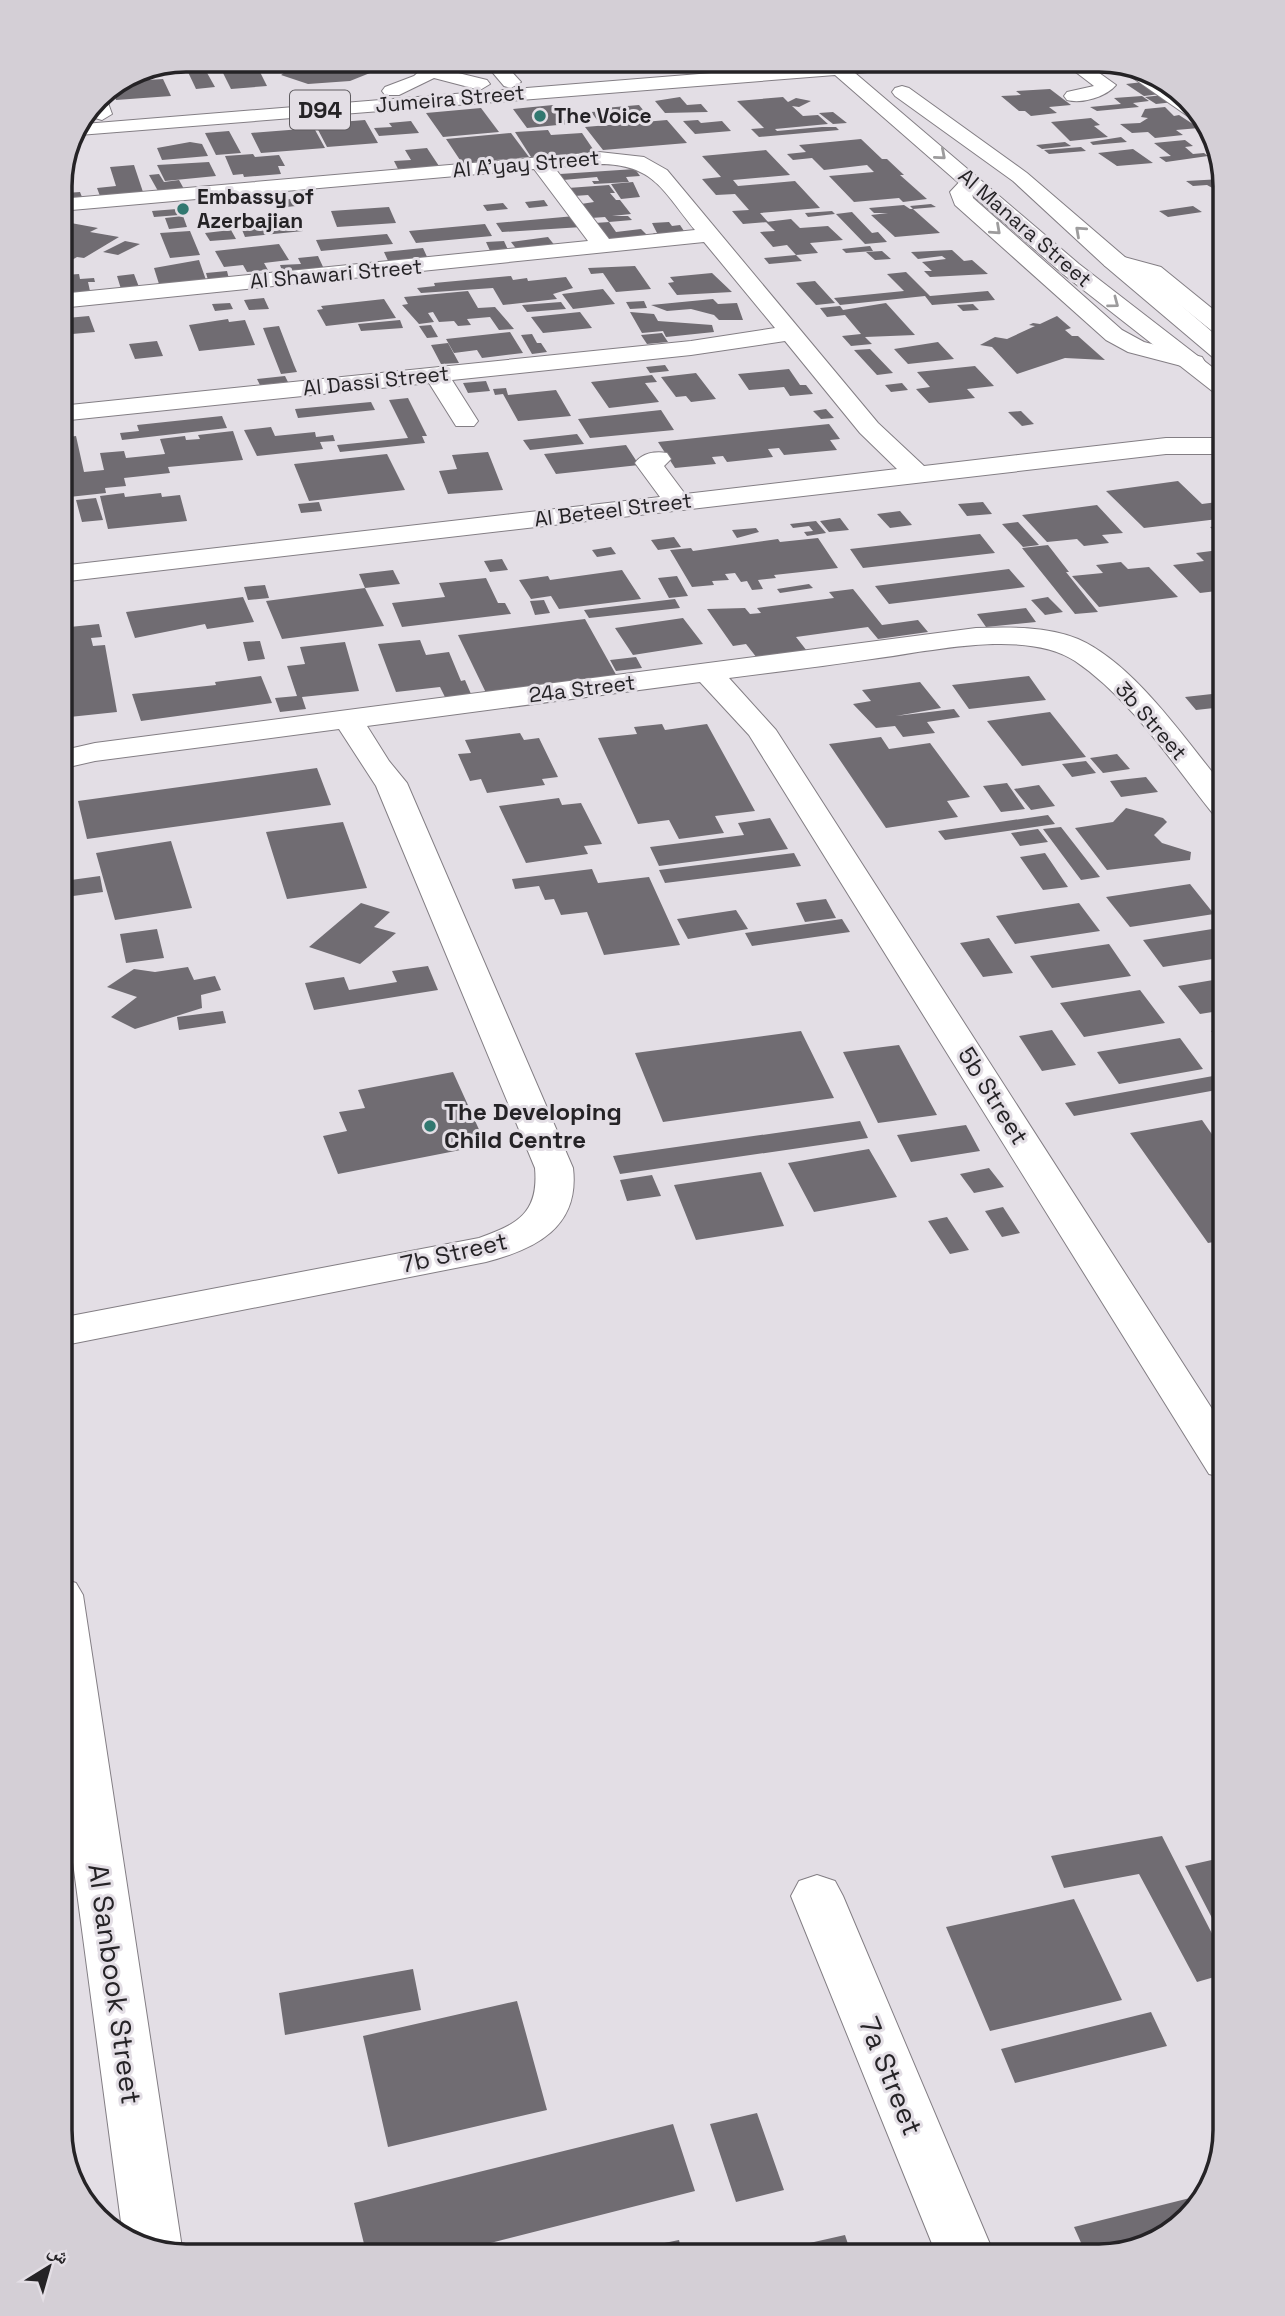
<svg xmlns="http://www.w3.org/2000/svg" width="1285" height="2316" font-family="'Space Grotesk','Noto Naskh Arabic',sans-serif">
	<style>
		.building { fill: #706c72 }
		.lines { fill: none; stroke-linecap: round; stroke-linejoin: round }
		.minor-casing { stroke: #837e84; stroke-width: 2 }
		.major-casing { stroke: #837e84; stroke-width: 2 }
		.minor { fill: #fff; fill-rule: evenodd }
		.major { fill: #fff; fill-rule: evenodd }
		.oneway { stroke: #9d9c9d }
		.poi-dot { fill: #317870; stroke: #e3dee5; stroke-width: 2.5 }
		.labels { text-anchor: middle; stroke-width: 6; stroke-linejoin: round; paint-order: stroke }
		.far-street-label { font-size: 21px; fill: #252326; stroke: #e3dee5 }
		.far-poi-label { font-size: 21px; font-weight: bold; fill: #252326; stroke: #e3dee5; text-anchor: start }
		.shield { fill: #e3dee5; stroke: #5e5b5f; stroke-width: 2 }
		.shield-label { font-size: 23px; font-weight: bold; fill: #252326 }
		.street-label { font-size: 24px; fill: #252326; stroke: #e3dee5 }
		.poi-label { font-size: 24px; font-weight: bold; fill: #252326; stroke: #e3dee5; text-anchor: start }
		.near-street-label { font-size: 28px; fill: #252326; stroke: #e3dee5 }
		.rim { fill: none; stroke: #252326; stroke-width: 3.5 }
	</style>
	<rect width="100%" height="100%" fill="#e3dee5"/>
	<path class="building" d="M203,60H217L222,69L208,70Z
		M245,60H273L274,64L248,66Z
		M1092,60H1108L1116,66L1092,68L1088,65L1098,64Z
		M177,61L181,69L131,73L138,69Z
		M362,62L380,69L350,81L308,84L281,75L291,68Z
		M259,70L267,86L231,89L223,73Z
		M206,71L215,87L196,89L188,72Z
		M163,79L171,96L116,100L111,87L118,82Z
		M1143,82L1160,94L1144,96L1126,84Z
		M1050,89L1071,105L1049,107L1057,113L1031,116L1025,111H1019L1001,96L1021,95L1016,91Z
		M1163,95L1174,102L1156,104L1145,97Z
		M1142,96L1149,101L1133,103L1139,107L1097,111L1090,107L1121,104L1114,98Z
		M680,97L687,105L701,104L708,112L665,113L655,101Z
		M783,97L788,102L796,98L811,101L799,107L792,106L803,116L818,115L828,124L775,129L777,131L822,127H836L839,130L759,137L751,129L764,128L737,101Z
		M553,105L568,124L527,128L513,109Z
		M639,105L649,117L598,121L591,112L607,111L604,108Z
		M1165,107L1174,116L1179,115L1199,128L1176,130L1183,135L1155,138L1148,132L1132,133L1120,124L1140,123L1148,118L1141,117L1145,109Z
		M481,108L499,132L443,137L426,113Z
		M833,112L847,123L833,124L819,113Z
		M1091,118L1100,125L1094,126L1108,137L1070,141L1051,122Z
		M365,120L378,143L327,147L315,124Z
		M667,120L687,143L603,150L585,127Z
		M698,120L701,123L722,121L731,131L695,134L683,121Z
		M411,121L419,133L379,136L374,128L392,127L389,123Z
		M314,128L325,148L261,153L251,133Z
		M548,130L551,135L582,133L595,152L531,157L515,132Z
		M229,131L241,153L216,155L205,133Z
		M511,133L529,157L462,163L446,139Z
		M1121,137L1127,142L1093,145L1090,142Z
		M861,139L882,159H887L904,175H900L927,199L903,202L899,198L854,202L829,176L874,172L867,165L824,170L812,158L793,160L787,154L806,152L799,145Z
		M1185,140L1193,146L1185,147L1193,154L1204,153L1208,156L1166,162L1159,157L1171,156L1154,143Z
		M190,142L202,144L208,156L162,160L157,148Z
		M1065,142L1071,146L1042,149L1036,145Z
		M1081,147L1086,151L1049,154L1044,150Z
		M427,148L439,166L398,169L394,161L411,160L405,150Z
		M1133,149L1153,163L1117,166L1098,153Z
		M766,150L790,175L733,180L738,186L795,181L820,208L760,213L768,222L743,224L732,211L749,210L735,194L716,195L702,179L721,177L702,156Z
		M253,154L255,157L279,155L285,166H278L281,174L244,177L243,174L233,175L225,156Z
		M209,162L216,176L165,181L157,165Z
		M134,165L143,192L100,196L97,188L116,186L110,167Z
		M635,169L640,176L626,177L629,182L594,184L592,181H599L597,177L563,180L560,174Z
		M159,174L164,182L179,180L184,189L158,191L149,175Z
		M1218,176H1223L1225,195L1207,185L1193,186L1186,181L1222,179Z
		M60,179L65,193L80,192L82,197L60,199Z
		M633,182L640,197L621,199L611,184Z
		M609,185L615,193H610L616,200H620L631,214L612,216H628L632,220L609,222L616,232L641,229L649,237L608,242L595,223L609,222L605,217L591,218L581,204L594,202L588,195L574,196L568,188Z
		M291,199L296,206L277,208L273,201Z
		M544,200L548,206L529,208L525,202Z
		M503,203L508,209L487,211L483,205Z
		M931,204L936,207L913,209L940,233L895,237L871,215L888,213H874L869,208L904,205L910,209H913L910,206Z
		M1193,206L1202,212L1168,217L1159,211Z
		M389,207L396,223L337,227L331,211Z
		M177,209L179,215L154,217L152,211Z
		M832,211L835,214L808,217L805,213Z
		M852,212L872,233L878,232L887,242L865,244L836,214Z
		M295,215L303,231L245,237L238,220Z
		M183,216L187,227L169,229L165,218Z
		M575,216L582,227L502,232L496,223Z
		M232,218L235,228L205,230L202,221Z
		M791,219L800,228L828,226L843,240L810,243L818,253L796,255L787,245L773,247L760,232L775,231L766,222Z
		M60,221L98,228L90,232L119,237L84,258L77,257L60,267Z
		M669,222L672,226L680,225L684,231L658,238L653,233H657L652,223Z
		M485,224L492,236L416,243L409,231Z
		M231,230L236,239L210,241L205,233Z
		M190,231L200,255L170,258L160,233Z
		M387,234L393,244L321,251L316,240Z
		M548,237L556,247L518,251L511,242Z
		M125,241L140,244L118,255L103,252Z
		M504,241L509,252L491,253L486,242Z
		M279,244L289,260L264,263L268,270L247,272L243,265L224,267L215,251Z
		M870,246L873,251L846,253L842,249Z
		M423,248L428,259L389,263L384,252Z
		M952,250L964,261L972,260L988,274L930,277L924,271H932L922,262L946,259L942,256L918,259L911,252Z
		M882,251L891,259L875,260L866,252Z
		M796,255L802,261L769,264L764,258Z
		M318,256L324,269L283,273L280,265L301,264L298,258Z
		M199,260L206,280L159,284L154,268Z
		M635,266L651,289L616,292L603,273L591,274L588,268Z
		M227,271L229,279L208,280L206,273Z
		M906,272L930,296L988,291L995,300L932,305L925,296L840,305L834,298L904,291L887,274Z
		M712,273L732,292L677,295L668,283L674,282L670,277Z
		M79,274L80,279L94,278L95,282H88L90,291L60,294V286L68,285L65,275Z
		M134,274L139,287L121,289L117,276Z
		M511,276L513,280L527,278L528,281L566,277L573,288L553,294L557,299L503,305L493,288L421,293L417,288L435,286L434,283Z
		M815,281L835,303L816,305L796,283Z
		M603,289L615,304L573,309L562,294Z
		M468,291L478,308L495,307L514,329L499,330L490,317L467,319L471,325L458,326L454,321L439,322L433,312L428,313L434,322L419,324L402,305L408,304L404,297Z
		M264,298L269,309L249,310L244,300Z
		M384,299L396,318L326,326L317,310L323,309L321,306Z
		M713,299L718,304L737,303L743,320H719L714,315L691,309L667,311L651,305Z
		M644,301L647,308L630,309L626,302Z
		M561,302L566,309L527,312L522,305Z
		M230,303L233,309L215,311L212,304Z
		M886,303L915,335L865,337L872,344L851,346L842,336L861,334L845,315L827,317L820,308L840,306L843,310Z
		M973,304L979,310L963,311L957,305Z
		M580,312L592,328L543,333L531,317Z
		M630,312L654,314L658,321L712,325L714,332L666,337L663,331L642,333Z
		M89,316L95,332L72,334L67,318Z
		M1057,316L1071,328L1065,330L1072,336H1078L1105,360L1065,358L1017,374L992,347L980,345L995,337L1007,339L1035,326L1029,325L1033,323L1040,324Z
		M228,319L229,322L245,320L255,345L199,351L189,325Z
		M400,320L403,328L361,331L358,324Z
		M431,325L438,337L427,338L419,326Z
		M279,326L294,365L297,372L281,374L263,328Z
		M510,332L523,353L482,358L477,350L454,353L446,339Z
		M662,333L668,342L647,344L641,335Z
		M532,334L537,343H541L547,352L532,354L521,335Z
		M157,341L163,356L135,359L129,344Z
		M938,342L954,359L908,364L894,349Z
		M448,343L459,363L441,364L431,345Z
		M870,349L893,373L877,375L854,350Z
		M665,365L669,371L650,373L646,367Z
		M975,366L994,386L967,389L975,398L929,403L916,389L930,387L917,372Z
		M789,369L800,385H806L813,394L790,396L784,387L749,390L738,374Z
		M696,373L716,399L691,402L686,396L676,397L661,377Z
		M652,375L657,382L645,383L659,402L609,408L591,382Z
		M285,376L288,382L260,385L257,379Z
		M486,381L490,391L468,393L463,383Z
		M902,383L908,390L891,392L885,385Z
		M506,388L508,395L556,390L571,416L518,421L503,394L495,395L493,389Z
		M408,398L427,436H422L425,443L340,452L337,445L408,438L389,400Z
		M371,402L375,410L298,418L295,409Z
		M826,409L834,418L821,419L813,411Z
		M661,410L674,430L590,438L578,419Z
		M1021,411L1034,424L1022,426L1008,412Z
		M222,416L227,428L122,440L120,433L139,431L137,425Z
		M829,424L840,439L830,440L837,450L784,455L779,448L768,449L773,457L727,462L723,456L712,457L716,464L675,468L658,442Z
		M271,427L275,436L315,432L316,437L333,435L335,441L320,442L323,449L257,456L244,430Z
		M233,431L243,460L168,467L170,473L124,478L126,486L105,488L106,493L69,497L60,455V438L76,436L84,472L104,470L100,453L124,451L126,458L165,454L160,439L185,436L186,440L200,439L198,435Z
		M577,434L584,444L530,450L523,440Z
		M626,445L639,465L556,474L544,454Z
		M488,452L503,490L448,494L439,471L457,469L452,455Z
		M387,454L405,490L309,501L294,464Z
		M1178,481L1202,504L1225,501V541L1210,527L1225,525L1218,519L1144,528L1106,491Z
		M124,493L125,497L161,493L162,497L180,495L187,521L108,529L100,496Z
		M96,498L103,520L82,522L76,500Z
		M319,502L322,511L301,513L298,504Z
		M983,502L992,514L967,516L958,504Z
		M1097,505L1123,533L1102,535L1109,543L1084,546L1077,539L1047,542L1022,515Z
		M900,511L912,525L890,528L877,514Z
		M840,518L849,530L829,532L820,521Z
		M816,521L826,533L807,536L804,532L813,531L809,526L793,528L790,524Z
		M1018,522L1039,545L1023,547L1002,524Z
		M756,528L759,532L737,538L732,530Z
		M980,534L995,553L863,568L850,549Z
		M674,537L681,547L658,550L651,540Z
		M818,538L838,568L774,575L776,578L758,580L763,589L752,590L747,581L741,582L735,573L725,574L729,580L712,581L714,585L692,587L670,550L691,548L693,551L778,539L780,542Z
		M1048,545L1069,572H1066L1098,612L1075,614L1022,548Z
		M611,547L616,554L597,557L592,550Z
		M1219,550L1225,557V590L1200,593L1173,565L1204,561L1196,553Z
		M502,559L508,570L490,572L484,561Z
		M1121,562L1128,569L1149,567L1178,597L1099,607L1072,576L1103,573L1096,565Z
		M1009,569L1025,587L889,604L875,586Z
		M393,570L400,584L365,588L359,574Z
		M622,570L641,599L559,609L551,596L531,599L519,580L548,576L550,580Z
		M677,576L688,596L669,598L658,578Z
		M486,578L498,603H505L511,614L402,627L392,603L445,597L439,583Z
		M809,584L813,588L780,593L777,589Z
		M265,585L269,598L248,600L244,587Z
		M365,588L384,626L282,639L266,601Z
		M853,589L882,625L918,620L928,632L878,639L868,627L796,637L807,651L757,658L746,644L733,646L707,609L745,608L750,614L761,613L757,608L834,598L829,592Z
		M243,597L254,622L207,629L205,624L135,638L126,612Z
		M1048,597L1063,612L1045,615L1031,600Z
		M675,599L680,608L589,618L584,610Z
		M544,600L550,613L535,615L530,601Z
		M1026,608L1036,622L986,627L977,614Z
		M683,618L703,644L633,655L615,628Z
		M585,619L619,680L488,697L458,635Z
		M99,624L102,637L91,638L93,646L105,645L117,712L60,718V628Z
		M420,640L426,655L449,652L461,681L465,680L471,694L445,697L440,687L396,692L378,644Z
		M260,641L265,659L248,661L243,642Z
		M345,642L359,691L302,697L306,709L280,712L275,698L297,696L287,666L305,664L300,647Z
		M636,657L642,668L616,671L610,660Z
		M261,676L272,703L141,721L132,694L216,685L215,682Z
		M1029,676L1046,700L969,709L952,685Z
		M920,682L941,708L896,716L954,709L960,717L927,722L935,733L903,737L895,726L876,728L853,704L871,701L862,690Z
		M1212,694L1223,707L1196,710L1185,697Z
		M1050,712L1086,757L1022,766L987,721Z
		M662,724L665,730L707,724L755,811L715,816L724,833L679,839L669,820L638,824L598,738L637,734L634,727Z
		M520,733L524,740L539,738L558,777L542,779L545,785L487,793L481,779L470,781L458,754L471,753L465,740Z
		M881,737L889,749L930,743L970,797L947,801L958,817L886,828L829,744Z
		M1117,754L1130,769L1103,773L1090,758Z
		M1086,761L1096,773L1072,777L1062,764Z
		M317,768L331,805L87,839L78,801Z
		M1146,777L1158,792L1121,797L1110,781Z
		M1007,783L1025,809L1001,812L983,786Z
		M1039,785L1055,806L1031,810L1014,789Z
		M559,798L562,805L581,803L602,844L584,846L588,854L526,863L499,806Z
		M1126,808L1163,818L1167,822L1154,835L1162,843L1191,852L1190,860L1107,870L1075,828L1113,822Z
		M1048,815L1055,824L945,840L938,831Z
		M770,818L788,849L659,866L650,847L744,835L738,823Z
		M343,822L367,888L287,899L266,832Z
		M1061,827L1100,877L1081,880L1043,829Z
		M1038,829L1048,842L1020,846L1011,833Z
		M171,841L192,908L115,920L96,853Z
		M794,853L801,866L665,883L659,870Z
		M1045,853L1068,887L1043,890L1020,857Z
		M592,869L598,883L649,877L680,945L604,955L587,912L561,915L554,899L545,900L539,886L515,889L512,879Z
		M100,876L103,892L73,896L71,880Z
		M1190,884L1214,914L1130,927L1106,897Z
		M826,899L836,918L805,922L796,903Z
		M361,903L390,912L374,927L396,933L360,964L309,947Z
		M1079,903L1100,931L1015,944L996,916Z
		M736,910L748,929L688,939L677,919Z
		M842,919L850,932L752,946L745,933Z
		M1225,927V957L1163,967L1143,940Z
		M157,929L164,958L126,963L120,934Z
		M989,938L1013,973L983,977L960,943Z
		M1109,944L1131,976L1052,988L1030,956Z
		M428,966L438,990L314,1010L305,983L344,977L349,990L397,982L392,971Z
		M188,967L194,980L215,976L221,990L201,995L202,1008L135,1029L111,1017L137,997L107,987L134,969L155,972Z
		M1225,978V1010L1200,1014L1178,986Z
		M1140,990L1165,1023L1084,1037L1060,1003Z
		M223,1011L226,1023L179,1030L177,1017Z
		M1225,1028V1050L1211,1031Z
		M1052,1030L1076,1065L1042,1071L1019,1036Z
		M801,1031L834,1098L663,1122L635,1053Z
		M1180,1038L1203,1069L1119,1084L1097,1052Z
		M899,1045L937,1115L878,1123L843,1052Z
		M453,1072L486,1145L338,1174L323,1136L347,1131L339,1112L365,1108L358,1090Z
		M1213,1076L1222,1089L1074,1116L1065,1103Z
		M1202,1120L1225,1153V1240L1208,1243L1130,1133Z
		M860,1121L868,1138L620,1174L613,1156Z
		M966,1125L980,1151L911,1162L897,1135Z
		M869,1149L897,1197L814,1212L788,1163Z
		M989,1168L1004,1187L974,1193L960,1174Z
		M761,1172L784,1226L696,1240L674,1185Z
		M652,1175L661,1196L627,1201L620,1180Z
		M1003,1207L1020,1233L1002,1237L985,1211Z
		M947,1217L969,1250L950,1254L928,1221Z
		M1162,1836L1225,1959V1974L1197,1982L1139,1874L1064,1888L1051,1856Z
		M1225,1857V1943L1185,1866Z
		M1074,1899L1122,2000L990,2031L946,1927Z
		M413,1969L421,2010L285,2035L279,1993Z
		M517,2001L547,2110L388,2147L363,2036Z
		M1225,2003V2027L1215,2006Z
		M1151,2012L1167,2046L1015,2083L1001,2049Z
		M757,2113L784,2190L736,2202L710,2124Z
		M673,2124L695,2191L467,2249L469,2256H367L354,2203Z
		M1206,2194L1204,2201L1148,2247L1087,2256L1074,2227Z
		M845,2235L852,2256H756V2255Z
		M679,2240L683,2256H631L630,2250Z"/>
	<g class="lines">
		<defs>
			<path id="minor" d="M414,60H434L446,70L487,80L490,84L480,90L434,78L399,95H385L382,91L385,87L414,76L422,69Z
				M482,60H501L521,82L511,88L504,86Z
				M1060,60H1081L1116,85C1106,97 1082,104 1067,100L1064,96L1067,92L1094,86Z
				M1125,66C1162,80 1178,89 1203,120L1192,119L1126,73Z
				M104,92L112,114L102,120L95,118L91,109L97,96Z
				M599,152L644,157L667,170L878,423L924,466L1166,438H1225V454H1166L60,582V566L660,497L635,463C642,453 655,451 667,453L671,459L664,466L685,494L897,469L860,433L785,341L691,355L452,380L478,421L474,426H456L429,383L60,421V406L691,341L775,328L704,242L60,308V294L588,241L534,169L60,211V199ZM599,164C654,164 663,191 695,230L609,239L554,167Z
				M971,175L981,181L972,193L973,198L1122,330L1144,342L1202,357L1205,362L1202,367L1193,369L1128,352L1106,340L955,205L950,192L964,177Z
				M1113,254L1161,267L1225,319V337L1217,335L1145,277L1105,266L1102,261Z
				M976,628C1009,627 1047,626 1078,639C1135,664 1186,741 1225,788V818L1214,815C1172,763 1131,699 1075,661C1025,628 928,652 872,659C824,666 777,672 729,678L776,730L1225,1429V1478L1209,1474L749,735L700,682L367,726L389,761L407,783L573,1168C580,1227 536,1249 486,1262L60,1346V1318L479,1238C518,1224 539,1213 535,1168L376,786L339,729L95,761L60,769V751L95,743Z
				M60,1578L76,1583L83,1595L182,2248L178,2256L123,2237L60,1765Z
				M817,1875L835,1881L843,1896L995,2256H937L791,1896L799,1881Z"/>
			<path id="major" d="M820,60L843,63L954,60L945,66L855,73L1079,264L1225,377V396L1216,394L1063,274L835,75L79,135L84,124L823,64Z
				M902,86L909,88L1027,173L1225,343V362L1216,360L1105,266L1013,181L895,96L892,92L895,88Z"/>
		</defs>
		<use href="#minor" class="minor-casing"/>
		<use href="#major" class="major-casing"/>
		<use href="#minor" class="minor"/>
		<use href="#major" class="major"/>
	</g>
	<defs><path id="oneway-chevron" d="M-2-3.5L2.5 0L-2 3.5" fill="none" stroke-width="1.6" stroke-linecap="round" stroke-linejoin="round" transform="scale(1.75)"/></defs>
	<g class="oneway">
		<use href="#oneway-chevron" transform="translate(941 155) rotate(41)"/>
		<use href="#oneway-chevron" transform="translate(996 230) rotate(42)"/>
		<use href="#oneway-chevron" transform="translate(1080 231) rotate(-138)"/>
		<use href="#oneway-chevron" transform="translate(1114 303) rotate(37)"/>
	</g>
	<g class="poi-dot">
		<circle cx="540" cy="116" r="7"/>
		<circle cx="183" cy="209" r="7"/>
		<circle cx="430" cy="1126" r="7"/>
	</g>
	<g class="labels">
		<g class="far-street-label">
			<text transform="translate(450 99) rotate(-5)" y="7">Jumeira Street</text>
			<text transform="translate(526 164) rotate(-5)" y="7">Al A'yay Street</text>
			<text transform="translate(1025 228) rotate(41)" y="7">Al Manara Street</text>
			<text transform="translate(336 274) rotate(-5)" y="7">Al Shawari Street</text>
			<text transform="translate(376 381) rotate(-6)" y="7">Al Dassi Street</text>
			<text transform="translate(613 510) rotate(-7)" y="7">Al Beteel Street</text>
			<text transform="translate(582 689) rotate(-7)" y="7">24a Street</text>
			<text transform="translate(1151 721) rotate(49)" y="7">3b Street</text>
		</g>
		<g class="far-poi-label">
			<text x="554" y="123">The Voice</text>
			<text x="197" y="204">Embassy of<tspan x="197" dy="24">Azerbajian</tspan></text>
		</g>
		<rect class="shield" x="290" y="90.5" width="60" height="39" rx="5"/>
		<g class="shield-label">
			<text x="320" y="118">D94</text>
		</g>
		<g class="street-label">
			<text transform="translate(993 1096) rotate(58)" y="8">5b Street</text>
			<text transform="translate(454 1253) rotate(-13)" y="8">7b Street</text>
		</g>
		<g class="poi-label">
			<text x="444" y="1120">The Developing<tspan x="444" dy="28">Child Centre</tspan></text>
		</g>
		<g class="near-street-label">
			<text transform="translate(115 1984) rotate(82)" y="10">Al Sanbook Street</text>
			<text transform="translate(891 2076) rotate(68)" y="10">7a Street</text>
		</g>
	</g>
	<path d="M0 0H1285V2316H0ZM186 72H1099A114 114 0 0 1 1213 186V2130A114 114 0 0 1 1099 2244H186A114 114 0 0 1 72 2130V186A114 114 0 0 1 186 72Z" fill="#d4cfd6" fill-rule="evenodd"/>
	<path class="rim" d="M186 72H1099A114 114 0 0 1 1213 186V2130A114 114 0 0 1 1099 2244H186A114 114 0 0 1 72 2130V186A114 114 0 0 1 186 72Z"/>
	<g transform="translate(49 2267) rotate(37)" stroke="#e3dee5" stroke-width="5" paint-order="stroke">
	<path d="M0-5L12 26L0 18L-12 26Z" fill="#252326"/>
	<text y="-10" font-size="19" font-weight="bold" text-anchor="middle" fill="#252326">ش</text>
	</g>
</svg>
